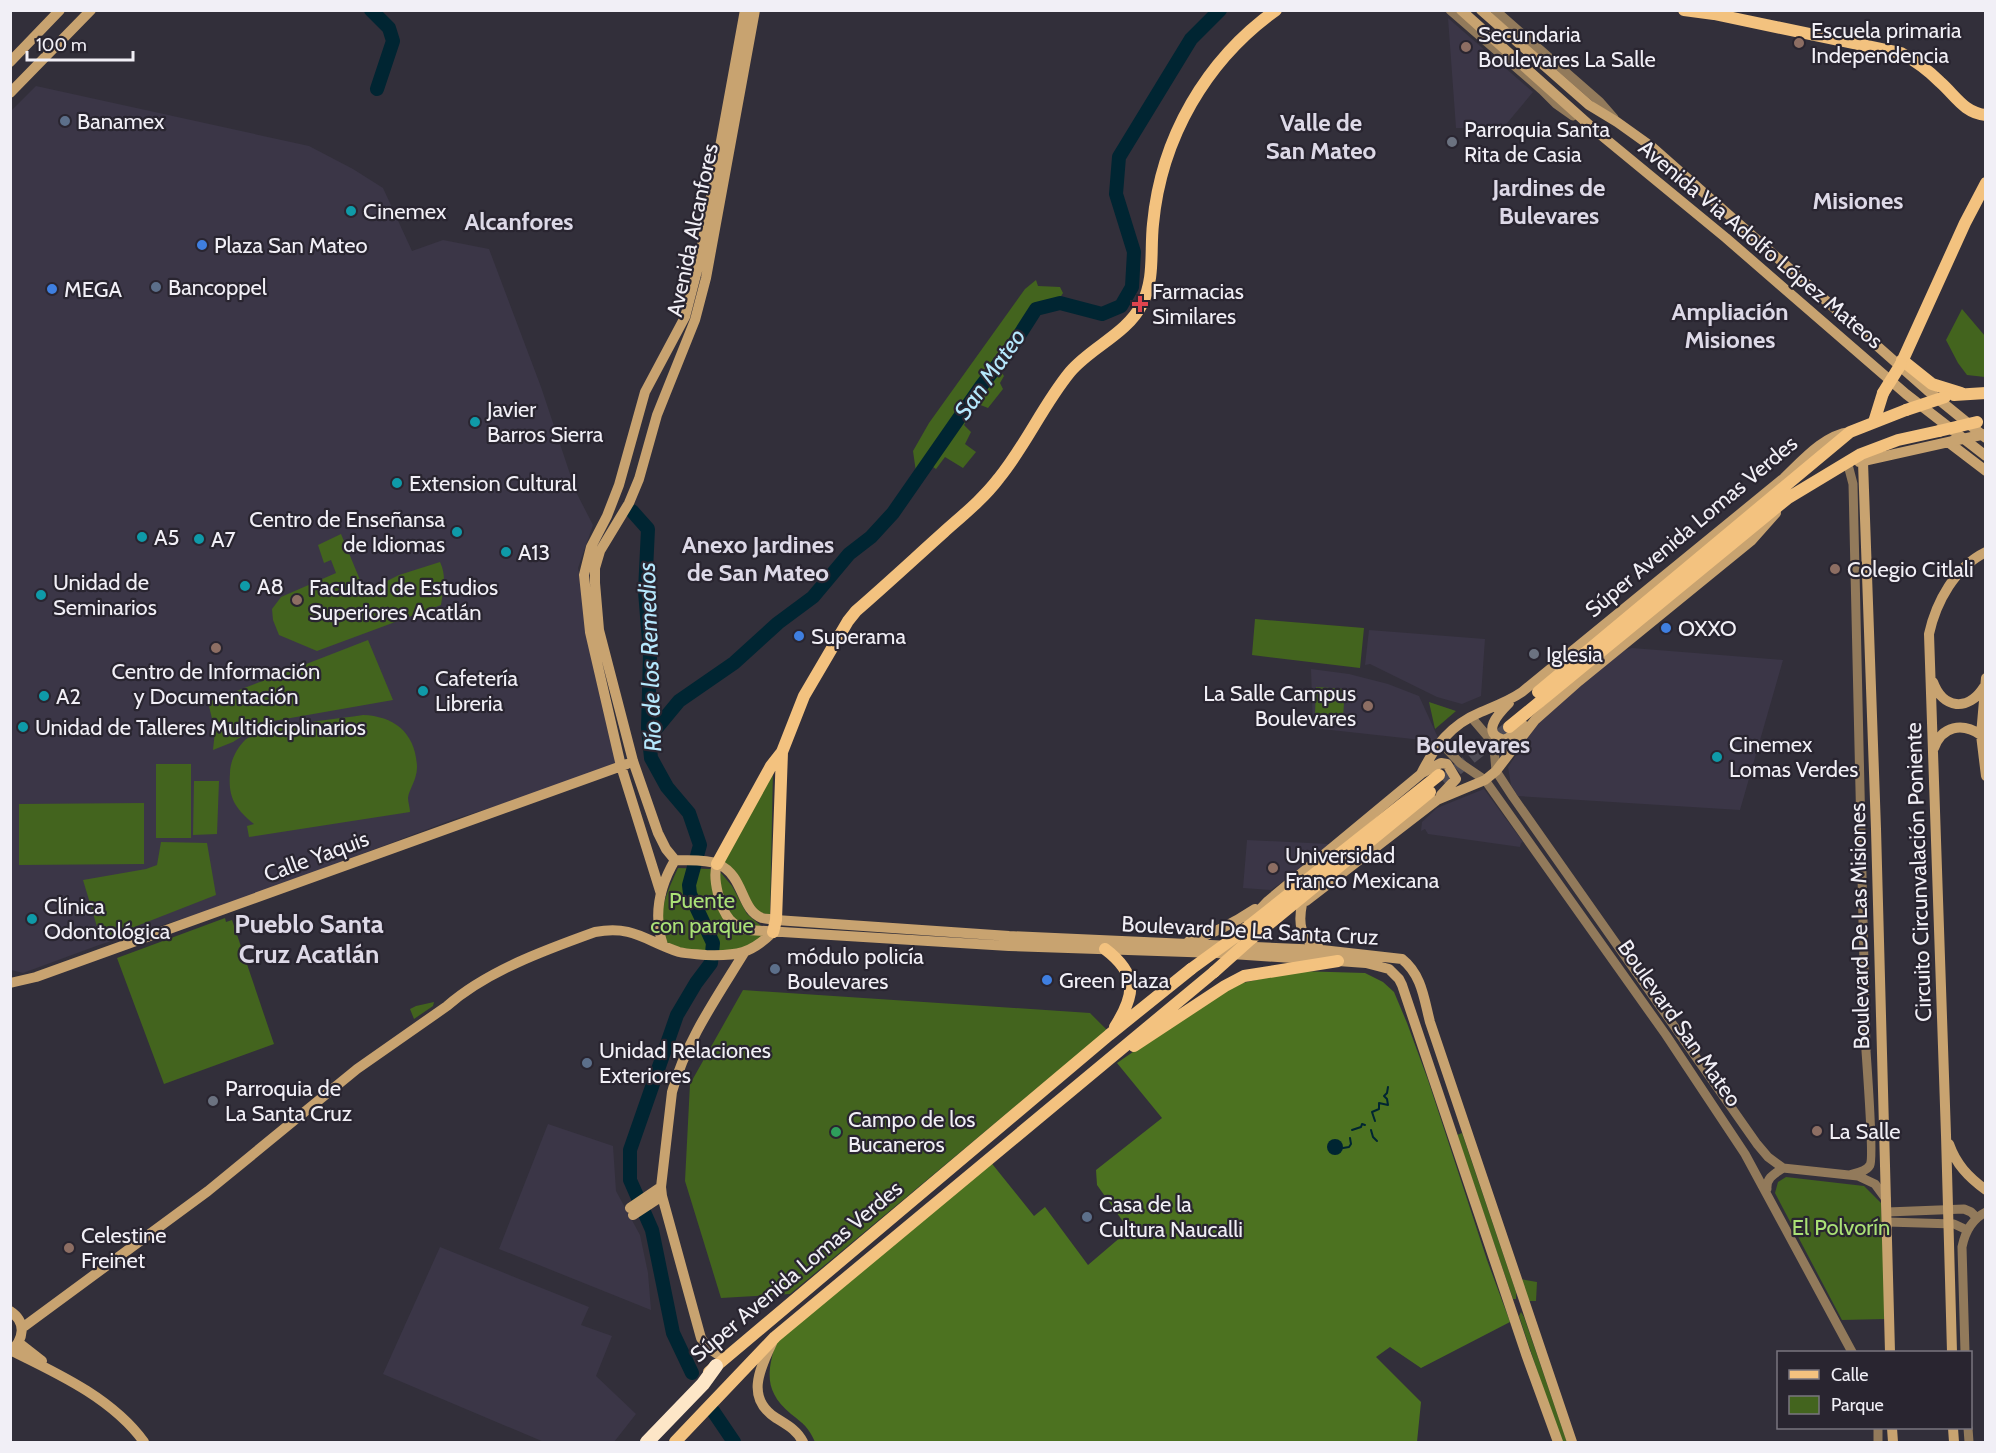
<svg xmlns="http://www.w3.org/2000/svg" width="1996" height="1453" font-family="Cabin,sans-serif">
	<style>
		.built { fill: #3b3647 }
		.green { fill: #43641e }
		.forest { fill: #4c7220 }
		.water { fill: #002532 }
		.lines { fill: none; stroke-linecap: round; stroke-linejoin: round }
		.stream { stroke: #002532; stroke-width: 2 }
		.river { stroke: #002532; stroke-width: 14 }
		.primary-tunnel { stroke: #4f4c56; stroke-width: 12; stroke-dasharray: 12 6; stroke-linecap: butt }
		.tertiary { stroke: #927a5b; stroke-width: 9 }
		.secondary { stroke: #c8a370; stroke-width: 10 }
		.primary { stroke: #f3c27f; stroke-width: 12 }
		.motorway { stroke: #fde6c7; stroke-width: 14 }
		.secondary-bridge { stroke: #c8a370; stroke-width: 10 }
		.primary-bridge { stroke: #f3c27f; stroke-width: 12 }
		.education-dot { fill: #8d6e63; stroke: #292530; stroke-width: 2 }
		.service-dot { fill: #5c6f8a; stroke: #292530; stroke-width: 2 }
		.worship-dot { fill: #6b7280; stroke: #292530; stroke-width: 2 }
		.culture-dot { fill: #0f9aa8; stroke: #292530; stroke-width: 2 }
		.shop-dot { fill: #3f7fe0; stroke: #292530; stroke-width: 2 }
		.health-dot { fill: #e0444e; stroke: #292530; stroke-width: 2 }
		.leisure-dot { fill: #2e9e5b; stroke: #292530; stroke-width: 2 }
		.labels { text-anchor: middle; stroke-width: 4.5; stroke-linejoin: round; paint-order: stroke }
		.poi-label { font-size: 22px; fill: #f1eff6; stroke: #292530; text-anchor: start }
		.street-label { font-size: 22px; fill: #f1eff6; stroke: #292530 }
		.park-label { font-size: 22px; fill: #aae176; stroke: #292530 }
		.neighbourhood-label { font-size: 24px; font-weight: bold; fill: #ddd9e7; stroke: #292530 }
		.water-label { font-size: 24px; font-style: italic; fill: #b5e8fd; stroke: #292530 }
		.quarter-label { font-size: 26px; font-weight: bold; fill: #ddd9e7; stroke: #292530 }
	</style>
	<rect width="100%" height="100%" fill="#322f3a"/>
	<path class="built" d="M1448,18L1533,92L1503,128H1456Z
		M36,86L309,146L353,169L383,188L412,251L443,240L489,249L541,387L576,492L593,525L578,568L621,766L449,821L233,903L99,945L23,973L11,970L10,112Z
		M1369,630L1485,639L1481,696L1462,704L1437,697L1370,664L1365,665Z
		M1632,648L1783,660L1740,810L1518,796L1511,785L1508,767L1537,724L1619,652Z
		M1311,669L1349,674L1388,684L1419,696L1440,742L1313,728Z
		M1484,789L1523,842L1521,843L1520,847L1428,834L1425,829L1421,831L1422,822L1437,808Z
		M1247,840L1329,844L1331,848L1271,890L1243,888Z
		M548,1124L613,1146L616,1191L640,1235L648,1273L651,1310L499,1249Z
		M440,1247L589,1307L581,1325L612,1336L596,1376L636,1414L614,1442H544L383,1374Z"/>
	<path class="green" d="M1036,280L1038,286L1060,287L1063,293L1058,301L1034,307L1015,344L998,367L1004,376L1000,383L1003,389L988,408L978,404L964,425L971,432L965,444L976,452L963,468L945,457L936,469L930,465L917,479L913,451L929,423L1025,289Z
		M1962,309L1985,336V377L1967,375L1958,363L1946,340Z
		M341,534L365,592L399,575L440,562C447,576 443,590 441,605L317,651L279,635L273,620L272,609L281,597L336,573L331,560L324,563L318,545Z
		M1255,619L1364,628L1360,668L1252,655Z
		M368,640L393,700L262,723L233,742L213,750L215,731L208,702Z
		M1316,687L1345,689L1343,717L1315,715Z
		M1429,702L1456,711L1435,729Z
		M363,715C394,716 416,733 417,767C417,780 409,789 408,798C408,802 410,808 410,812L249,837L247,826L254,824C235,808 228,798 230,773C230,761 237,748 245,740C261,726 338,719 363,715Z
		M156,764H191V838H156Z
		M773,769L770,915L758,912L723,861Z
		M194,781H219L217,834L193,835Z
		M144,803V864L19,865V804Z
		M161,842L207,843L216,895L101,940L83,880L146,869L157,865Z
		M678,868L710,869L721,873L732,886L747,914L768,932C759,940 744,951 732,953C723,954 679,949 672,946C668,944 664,939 663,935C657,912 669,888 678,868Z
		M225,918L226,922L232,920L274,1044L164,1084L117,958Z
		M743,990L1090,1013L1107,1030L790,1294L721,1298L685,1181L690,1084Z
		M434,1002L433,1006L414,1019L410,1009L416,1006Z
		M1462,1133L1516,1292V1299H1513L1457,1135Z
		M1786,1177L1864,1186L1881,1203L1886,1319L1842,1320L1775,1193L1778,1182Z
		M1520,1279L1537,1282L1536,1301H1528Z
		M1521,1312L1524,1317L1567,1442H1561L1519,1316Z"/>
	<path class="forest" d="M1297,971L1365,973L1383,982L1394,992L1407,1023L1428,1080L1487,1260L1510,1322L1421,1368L1390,1347L1376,1357L1421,1402L1417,1442H815C809,1428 804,1424 791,1414C764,1391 767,1373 776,1342L989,1160L1034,1216L1045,1207L1088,1265L1129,1230L1097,1185L1096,1170L1162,1118L1117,1063L1182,1018L1238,984Z"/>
	<path class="water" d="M1327 1147a8 8 0 1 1 16 0a8 8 0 1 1-16 0Z"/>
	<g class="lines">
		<path class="stream" d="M1375,1121L1372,1112L1379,1109V1103L1388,1105L1387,1099L1384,1096L1387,1093L1388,1087
			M1352,1130L1361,1127L1362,1124L1365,1125
			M1371,1130L1373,1137L1377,1141
			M1343,1148L1349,1147L1351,1144L1350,1138"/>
		<path class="river" d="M371,10L389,28L393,41L377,89
			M632,511L648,529L645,591L650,654L648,728L651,758L667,787L689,813L700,845L689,885L690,894L713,943L711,963L696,983L677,1015L630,1150V1180L652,1230L673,1333L692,1373
			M650,736L679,701L734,663L778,623L813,597L849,554L871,537L893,513L982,385L1013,345L1036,309L1060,303L1102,314L1121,306L1132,287L1134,252L1116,194L1119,157L1191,39L1220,10
			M713,1411L734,1442"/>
		<path class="primary-tunnel" d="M1443,781L1509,727"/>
		<path class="tertiary" d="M1450,10L1542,90L1556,104L1573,116
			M1495,10L1600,102L1614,118
			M1847,461L1853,484L1866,1051C1867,1066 1874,1159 1870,1165C1866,1172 1856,1173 1849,1175
			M1471,717L1489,738L1494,748L1496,771L1513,797L1757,1144L1768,1157L1783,1168
			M1440,742L1460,763L1485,780L1666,1035L1745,1154L1852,1352
			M1767,1189C1766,1178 1774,1174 1783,1168L1858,1176L1875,1184L1886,1199
			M1887,1212L1964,1209L1971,1212L1977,1218
			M1887,1222L1954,1224L1967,1230
			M1965,1352L1962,1247C1965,1232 1972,1219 1986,1212
			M1878,1428V1442
			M1968,1428L1969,1442"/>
		<path class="secondary" d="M1461,10L1596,131L1726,238L1906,394L1986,456
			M1481,10L1589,105L1617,122L1652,147L1927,390L1986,438
			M10,62L60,10
			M10,93L91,10
			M1948,442L1986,471
			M1859,462L1953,441
			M1863,462L1876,829L1890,1352
			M1986,678L1981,735L1986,776
			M1933,682C1943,709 1968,712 1984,687
			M1509,703C1499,713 1479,734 1505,740L1525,726
			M1934,748C1942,726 1962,722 1981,735
			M1422,773L1441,763L1447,764L1456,779L1441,795
			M675,860C688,861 705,859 718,864C745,876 740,910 762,918C766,919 772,919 776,920L1009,936L1322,950L1402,959C1422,975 1424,999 1430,1022L1572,1442
			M675,860L666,849L658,833L633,761L599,630L595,583V568L600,551L629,503L639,479L657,415L695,320L706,278L755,10
			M717,864C712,878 720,909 730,920C735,926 741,928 748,930L1009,946L1217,953L1338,961L1366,963L1389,969L1399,979L1402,985L1526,1354L1558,1442
			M661,894L621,766L590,632L584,575L591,547L607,516L619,485L645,392L685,317L698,267L745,10
			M1306,901L1437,800L1485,780L1496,771L1535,720L1579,681L1752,540L1776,513
			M1302,904C1298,924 1300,938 1319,948
			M1250,920L1268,901L1421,774C1435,746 1450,725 1481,712C1495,706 1509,701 1522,692L1784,478C1802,461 1824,435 1850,432
			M1189,941C1213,934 1234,923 1255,909
			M663,945C653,915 659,887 675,860
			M10,983L36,977L627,764
			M1949,1144C1956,1164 1968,1177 1986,1190
			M630,1208L661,1187
			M633,1215L662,1196
			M10,1311C27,1322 24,1340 10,1352
			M22,1328L208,1191L357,1069L447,1006C487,971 545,950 595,932C634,925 645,941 679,952C687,954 697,954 706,955C737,956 751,954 773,932
			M19,1343L42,1361
			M772,1343C760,1369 745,1398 776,1418C787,1425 797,1430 803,1442
			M12,1351C59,1374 113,1399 144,1442
			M1952,1352L1946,1135L1929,634C1936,602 1955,567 1986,552
			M725,1359L707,1347L701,1338L662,1196L661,1187L672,1092C686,1041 717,997 744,953
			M1892,1428L1893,1442
			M1953,1428L1954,1442"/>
		<path class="primary" d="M1684,10L1714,14L1901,53C1916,61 1928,70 1940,82C1955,95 1964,113 1986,115
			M1902,360L1932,384L1961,393
			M1901,364L1965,223L1986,183
			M1954,395L1986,393
			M1874,422L1883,393
			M1538,692L1850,432L1906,410
			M1509,727L1788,498L1861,454L1898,440L1939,431
			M717,864L771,766L782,752L804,696L848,621L856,611C886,585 915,558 944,532C963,515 983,499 999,478C1026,445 1043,405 1070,372C1091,347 1127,334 1142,304C1155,279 1150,251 1153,224C1161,138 1206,60 1276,10
			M773,932L776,920L782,752
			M1235,937L1439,775
			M1252,938L1430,792
			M1105,949C1138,974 1136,994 1115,1027
			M1134,1046L1225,986L1244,976L1338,961
			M709,1372L1109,1035L1191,969
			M675,1442L775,1337L1214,972"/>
		<path class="motorway" d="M647,1442L703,1384L716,1366"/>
		<path class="secondary-bridge" d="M1953,441L1986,434"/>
		<path class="primary-bridge" d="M1883,393L1901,364
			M1906,410L1945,397
			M1939,431L1977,422
			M1191,969L1235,937
			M1214,972L1252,938"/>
	</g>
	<g class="education-dot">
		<circle cx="1799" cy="43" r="6"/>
		<circle cx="1466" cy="47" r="6"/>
		<circle cx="1835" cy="569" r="6"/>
		<circle cx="297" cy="600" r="6"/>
		<circle cx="216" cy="648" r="6"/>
		<circle cx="1368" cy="706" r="6"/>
		<circle cx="1273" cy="868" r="6"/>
		<circle cx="1817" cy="1131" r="6"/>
		<circle cx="69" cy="1248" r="6"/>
	</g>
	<g class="service-dot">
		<circle cx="65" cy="121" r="6"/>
		<circle cx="156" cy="287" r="6"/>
		<circle cx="775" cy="969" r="6"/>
		<circle cx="587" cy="1063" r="6"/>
		<circle cx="1087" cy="1217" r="6"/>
	</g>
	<g class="worship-dot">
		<circle cx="1452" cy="142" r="6"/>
		<circle cx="1534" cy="654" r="6"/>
		<circle cx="213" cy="1101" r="6"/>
	</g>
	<g class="culture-dot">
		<circle cx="351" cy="211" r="6"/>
		<circle cx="475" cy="422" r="6"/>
		<circle cx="397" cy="483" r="6"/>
		<circle cx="457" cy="532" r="6"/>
		<circle cx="142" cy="537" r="6"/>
		<circle cx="199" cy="539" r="6"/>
		<circle cx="506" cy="552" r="6"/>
		<circle cx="245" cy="586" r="6"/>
		<circle cx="41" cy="595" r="6"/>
		<circle cx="423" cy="691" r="6"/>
		<circle cx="44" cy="696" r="6"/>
		<circle cx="23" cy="727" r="6"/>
		<circle cx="1717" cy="757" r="6"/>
		<circle cx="32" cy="919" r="6"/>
	</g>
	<g class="shop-dot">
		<circle cx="202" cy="245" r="6"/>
		<circle cx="52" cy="289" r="6"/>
		<circle cx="1666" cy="628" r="6"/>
		<circle cx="799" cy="636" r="6"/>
		<circle cx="1047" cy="980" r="6"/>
	</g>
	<path class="health-dot" d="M1137 295h6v6h6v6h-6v6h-6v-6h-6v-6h6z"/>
	<circle class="leisure-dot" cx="836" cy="1132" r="6"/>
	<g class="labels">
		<g class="poi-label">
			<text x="1811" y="38">Escuela primaria<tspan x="1811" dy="25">Independencia</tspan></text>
			<text x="1478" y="42">Secundaria<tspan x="1478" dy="25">Boulevares La Salle</tspan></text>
			<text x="77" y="129">Banamex</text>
			<text x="1464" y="137">Parroquia Santa<tspan x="1464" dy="25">Rita de Casia</tspan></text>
			<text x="363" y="219">Cinemex</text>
			<text x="214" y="253">Plaza San Mateo</text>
			<text x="168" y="295">Bancoppel</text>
			<text x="64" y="297">MEGA</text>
			<text x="1152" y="299">Farmacias<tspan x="1152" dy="25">Similares</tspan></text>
			<text x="487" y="417">Javier<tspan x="487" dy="25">Barros Sierra</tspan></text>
			<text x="409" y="491">Extension Cultural</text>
			<text x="445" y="527" text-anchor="end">Centro de Enseñansa<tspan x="445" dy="25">de Idiomas</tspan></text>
			<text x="154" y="545">A5</text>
			<text x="211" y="547">A7</text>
			<text x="518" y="560">A13</text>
			<text x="1847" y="577">Colegio Citlali</text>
			<text x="53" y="590">Unidad de<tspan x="53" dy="25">Seminarios</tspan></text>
			<text x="257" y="594">A8</text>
			<text x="309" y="595">Facultad de Estudios<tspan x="309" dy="25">Superiores Acatlán</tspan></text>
			<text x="1678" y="636">OXXO</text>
			<text x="811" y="644">Superama</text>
			<text x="1546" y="662">Iglesia</text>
			<text x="216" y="679" text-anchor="middle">Centro de Información<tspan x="216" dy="25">y Documentación</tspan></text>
			<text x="435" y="686">Cafetería<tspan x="435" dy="25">Libreria</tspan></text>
			<text x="1356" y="701" text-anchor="end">La Salle Campus<tspan x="1356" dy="25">Boulevares</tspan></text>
			<text x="56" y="704">A2</text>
			<text x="35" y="735">Unidad de Talleres Multidiciplinarios</text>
			<text x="1729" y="752">Cinemex<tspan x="1729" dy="25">Lomas Verdes</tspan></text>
			<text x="1285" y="863">Universidad<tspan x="1285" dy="25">Franco Mexicana</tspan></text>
			<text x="44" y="914">Clínica<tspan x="44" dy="25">Odontológica</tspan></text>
			<text x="787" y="964">módulo policía<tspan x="787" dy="25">Boulevares</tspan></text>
			<text x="1059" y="988">Green Plaza</text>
			<text x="599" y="1058">Unidad Relaciones<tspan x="599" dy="25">Exteriores</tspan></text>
			<text x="225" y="1096">Parroquia de<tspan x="225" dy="25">La Santa Cruz</tspan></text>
			<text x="848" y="1127">Campo de los<tspan x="848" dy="25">Bucaneros</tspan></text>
			<text x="1829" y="1139">La Salle</text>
			<text x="1099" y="1212">Casa de la<tspan x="1099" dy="25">Cultura Naucalli</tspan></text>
			<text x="81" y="1243">Celestine<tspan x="81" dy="25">Freinet</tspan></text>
		</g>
		<g class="street-label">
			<text transform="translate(692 230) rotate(-78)" y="8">Avenida Alcanfores</text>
			<text transform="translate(1761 244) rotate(40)" y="8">Avenida Via Adolfo López Mateos</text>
			<text transform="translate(1691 526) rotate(-40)" y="8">Súper Avenida Lomas Verdes</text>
			<text transform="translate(316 856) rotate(-20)" y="8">Calle Yaquis</text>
			<text transform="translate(1918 872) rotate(-92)" y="8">Circuito Circunvalación Poniente</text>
			<text transform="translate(1859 926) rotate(-91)" y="8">Boulevard De Las Misiones</text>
			<text transform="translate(1250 930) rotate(3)" y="8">Boulevard De La Santa Cruz</text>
			<text transform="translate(1680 1023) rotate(55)" y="8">Boulevard San Mateo</text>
			<text transform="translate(796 1271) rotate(-40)" y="8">Súper Avenida Lomas Verdes</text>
		</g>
		<g class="park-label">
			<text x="702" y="908">Puente<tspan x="702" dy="25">con parque</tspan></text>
			<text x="1841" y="1235">El Polvorín</text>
		</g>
		<g class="neighbourhood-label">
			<text x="1321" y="131">Valle de<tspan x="1321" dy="28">San Mateo</tspan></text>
			<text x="1549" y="196">Jardines de<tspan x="1549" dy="28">Bulevares</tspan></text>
			<text x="1858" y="209">Misiones</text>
			<text x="519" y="230">Alcanfores</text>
			<text x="1730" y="320">Ampliación<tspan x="1730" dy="28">Misiones</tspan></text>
			<text x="758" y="553">Anexo Jardines<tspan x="758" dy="28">de San Mateo</tspan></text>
			<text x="1473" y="753">Boulevares</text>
		</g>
		<g class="water-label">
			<text transform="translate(990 374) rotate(-55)" y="8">San Mateo</text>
			<text transform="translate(650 657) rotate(-92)" y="8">Río de los Remedios</text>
		</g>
		<g class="quarter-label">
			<text x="309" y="933">Pueblo Santa<tspan x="309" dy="30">Cruz Acatlán</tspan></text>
		</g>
	</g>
	<rect width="1996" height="1453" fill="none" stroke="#f1eff6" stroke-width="24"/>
	<rect x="1777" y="1351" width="195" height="78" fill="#292530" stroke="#79767f" stroke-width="1.5"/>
	<rect x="1789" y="1370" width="30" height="9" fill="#f3c27f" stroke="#79767f" stroke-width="1.5"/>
	<text x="1831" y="1381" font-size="18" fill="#f1eff6">Calle</text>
	<rect x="1789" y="1396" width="30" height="18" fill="#43641e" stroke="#79767f" stroke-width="1.5"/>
	<text x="1831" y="1411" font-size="18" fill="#f1eff6">Parque</text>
	<path d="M27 51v9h106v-9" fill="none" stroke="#f1eff6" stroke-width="3"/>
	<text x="36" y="51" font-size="18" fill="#f1eff6" stroke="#292530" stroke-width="4.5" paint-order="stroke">100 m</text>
</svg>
